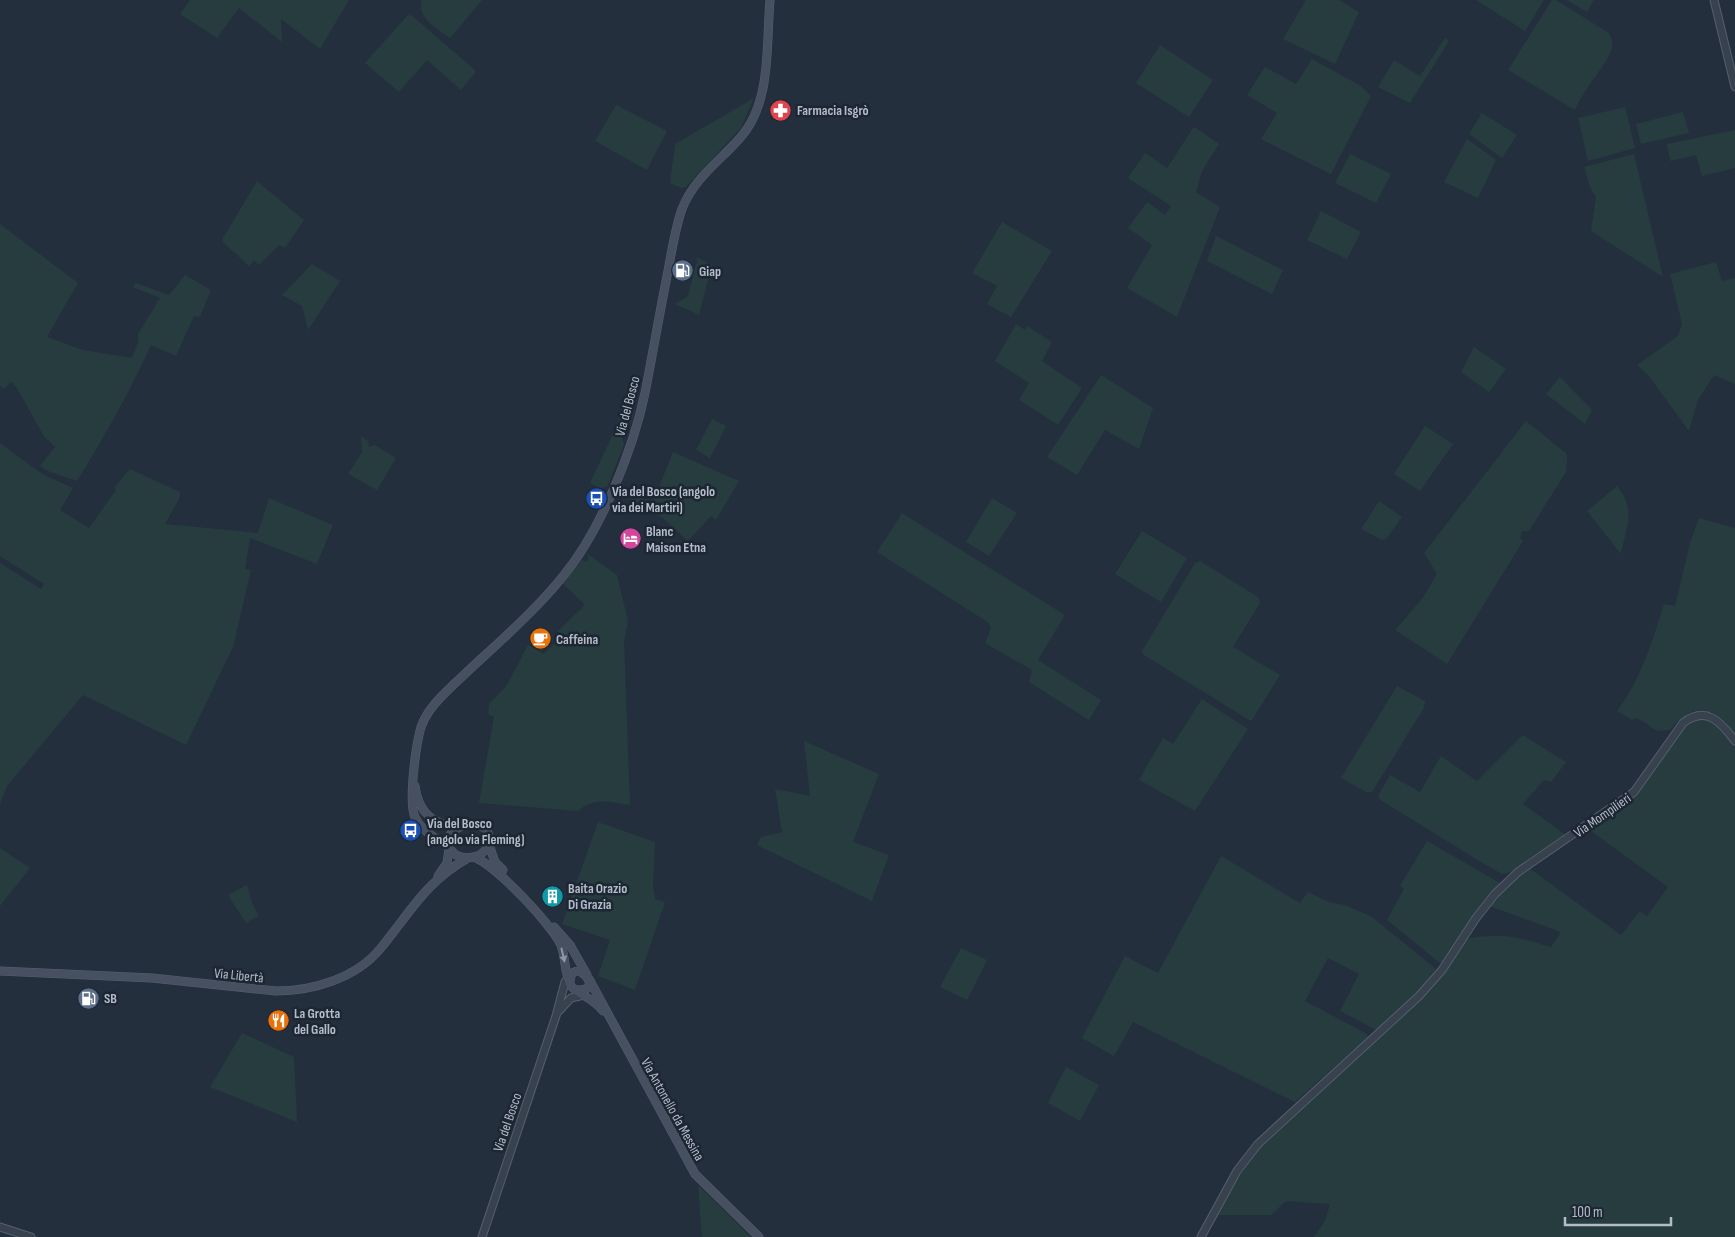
<svg xmlns="http://www.w3.org/2000/svg" width="1735" height="1237" font-family="'Sofia Sans Condensed',sans-serif">
	<style>
		.green { fill: #263c3f }
		.lines { fill: none; stroke-linecap: round; stroke-linejoin: round }
		.tertiary-casing { stroke: #565f6c; stroke-width: 9 }
		.secondary-casing { stroke: #565f6c; stroke-width: 9 }
		.tertiary { stroke: #38414e; stroke-width: 7 }
		.secondary { stroke: #465061; stroke-width: 8 }
		.oneway { fill: #8e96a5 }
		.labels { text-anchor: middle; stroke-width: 5; stroke-linejoin: round; paint-order: stroke }
		.poi-label { font-size: 14px; font-weight: bold; fill: #b4bcc9; stroke: #1d2633; text-anchor: start }
		.street-label { font-size: 14px; fill: #b4bcc9; stroke: #1d2633 }
	</style>
	<rect width="100%" height="100%" fill="#242f3e"/>
	<path class="green" d="M190,0H349L320,49L281,19L282,42L239,8L217,38L180,14Z
		M422,0H482L450,38C438,29 416,18 422,0Z
		M1306,0H1339L1359,12L1335,64L1283,39Z
		M1476,0H1544L1525,31Z
		M1552,0H1556L1609,33C1611,38 1613,42 1612,48C1609,62 1582,91 1575,110L1508,70Z
		M1567,0H1594L1587,12Z
		M411,15L475,70V73L461,90L427,60L399,92L365,63L407,16Z
		M1445,38L1449,41L1410,103L1378,87L1394,60L1420,76Z
		M1160,45L1213,80L1189,117L1136,83Z
		M1312,59L1361,86L1371,96L1331,174L1261,139L1277,113L1247,95L1265,67L1296,84Z
		M754,98L741,128L686,187L681,188L670,183L675,144Z
		M616,105L667,131L647,170L595,141Z
		M1625,107L1635,148L1588,161L1578,118Z
		M1683,112L1689,133L1641,144L1636,124Z
		M1482,113L1517,135L1502,158L1469,134Z
		M1193,128H1196L1219,144L1202,171L1196,192L1220,207L1177,317L1127,288L1152,245L1128,228L1147,202L1165,215L1171,206L1128,178L1145,153L1167,168Z
		M1735,130V168L1702,176L1696,155L1670,161L1667,144Z
		M1467,139L1496,160L1478,198L1444,182Z
		M1350,154L1391,174L1376,203L1335,183Z
		M1634,154L1663,277L1591,231L1596,197L1590,187L1584,167Z
		M257,181L304,220L285,248L279,245L259,265L254,260L249,266L223,242V238Z
		M1321,211L1361,232L1347,259L1307,240Z
		M1002,222L1052,251L1011,317L987,304L997,286L972,273Z
		M0,224L78,283L47,337L83,350L132,358L138,342V334L160,298L133,287L136,283L169,295L185,275L211,290L200,317L194,316L176,356L151,345C129,393 105,436 77,481L50,472L40,466L55,447L44,436L15,385L11,382L4,389L0,386Z
		M1216,236L1283,270L1272,294L1207,261Z
		M696,257L712,265L699,315L675,304L688,296L696,264L698,262Z
		M1716,262L1722,281L1735,278V384L1714,375L1698,400L1689,431L1648,375L1637,365L1678,336L1682,324L1670,274Z
		M312,264L340,281L308,330L302,306L282,295Z
		M1016,324L1025,330L1027,326L1052,342L1042,361L1082,388L1058,425L1019,400L1029,383L995,361Z
		M1474,347L1506,369L1489,392L1461,372Z
		M1101,375L1153,408L1139,449L1105,430L1077,475L1047,457Z
		M1560,377L1592,410L1585,424L1546,394Z
		M624,398L637,400L636,402L627,401L626,406L635,409L630,426L625,428L617,424Z
		M712,419L726,426L710,458L696,450Z
		M1526,421L1567,454L1566,472L1529,531H1522L1520,538L1523,541L1447,664L1395,630L1422,599L1437,574L1424,553Z
		M1425,426L1453,444L1420,491L1394,474Z
		M613,434L622,438L624,445L607,487L600,488L590,483Z
		M361,436L368,441L369,447L375,445L396,458L377,490L348,474L362,452Z
		M0,443L42,474L73,488L60,510L89,528L116,490L114,488L130,469L180,492L179,499L165,524L258,533L269,498L333,525L317,564L250,538L245,569L251,570L233,647L186,745L83,695L7,786L0,804V563L41,589L44,584L0,556Z
		M673,452L739,481L716,520L711,516L688,541L663,518L618,492L619,489L653,502Z
		M1617,486C1637,510 1626,527 1621,554L1587,511Z
		M992,498L1017,513L989,556L966,542Z
		M1379,501L1402,517L1387,538L1382,540L1361,529Z
		M902,513L1065,615L1038,660L1101,700L1089,720L1029,682L1032,670L985,643L991,629L989,623L877,552Z
		M1699,518L1735,528V734C1713,705 1694,701 1670,730L1658,731L1650,727L1648,724L1636,718L1632,720L1617,711C1641,679 1652,642 1664,604L1675,606L1690,543Z
		M1142,531L1187,558L1161,602L1115,574Z
		M586,553L617,575L628,621L624,642L630,805C610,802 594,797 578,811L479,803L494,717L488,714L489,704L507,685L528,645L544,654L561,637L558,631L585,605L562,583L582,560L586,562L589,558Z
		M1200,561L1258,597L1260,603L1233,647L1280,675L1252,720H1249L1144,655L1142,651L1195,563Z
		M1397,686L1425,701L1424,708L1372,792H1366L1341,778Z
		M1202,699L1248,729L1195,811L1139,780L1163,738L1173,744Z
		M1705,719C1719,721 1727,735 1735,745V1237H1314L1325,1221L1330,1204L1286,1201L1271,1215H1217L1236,1181L1259,1148L1409,1011L1437,981L1466,939C1500,932 1518,937 1551,947L1561,932L1489,906L1515,879L1529,868L1621,935L1640,911L1647,916L1668,887L1588,829L1638,790L1685,726L1692,721Z
		M1523,735L1566,762L1551,782L1544,780L1523,804L1566,835L1512,872L1502,874L1484,864L1379,799L1378,796L1390,775L1420,792L1441,756L1477,781Z
		M804,741L879,774L853,842L889,855L872,901L757,845L761,837L782,832L775,789L810,796Z
		M598,822L655,842L653,886L655,899L665,902L635,990L598,976L610,940L562,924Z
		M1427,841L1500,883L1473,916L1443,962L1440,963L1387,920L1404,889L1400,886Z
		M0,848L30,868L0,906Z
		M1221,856L1300,903L1308,892L1329,902L1345,905L1372,917L1436,969L1408,1004L1379,1030H1376L1340,1011L1359,974L1328,958L1305,1001L1367,1034L1368,1037L1295,1102L1133,1022L1114,1056L1082,1038L1125,956L1158,973Z
		M247,885L252,903L259,916L246,923L228,895Z
		M961,948L987,960L967,1000L940,987Z
		M242,1033L294,1057L297,1122L210,1087Z
		M1066,1067L1099,1085L1080,1121L1048,1103Z
		M698,1185L751,1237H702Z"/>
	<g class="lines">
		<defs>
			<path id="tertiary" d="M1714,0L1735,87
				M559,1011L571,998L584,995
				M0,1227L31,1237
				M482,1237L556,1016L565,982L570,976
				M1201,1237L1237,1171L1258,1144L1419,996L1442,970L1476,918L1495,894L1518,872L1634,792L1683,723C1706,705 1721,722 1735,741"/>
			<path id="secondary" d="M415,786C418,812 434,827 460,825
				M488,842L495,862L503,870
				M448,846L449,836C463,816 498,823 487,847C482,858 466,860 456,855C452,852 450,848 445,845C434,836 421,831 415,817C408,802 416,744 421,727C425,715 433,705 442,696C482,656 529,619 564,575C601,530 633,450 645,393C653,352 660,311 668,271C672,250 675,229 682,209C694,178 720,161 740,138C772,103 766,44 770,0
				M473,857C492,861 553,926 561,945C566,959 564,973 571,986C576,993 594,998 603,1011
				M438,876L447,863L449,849
				M554,927L570,945L587,975
				M0,971L152,978L276,991C313,991 356,978 380,949C410,913 425,882 468,858
				M589,979L695,1174L759,1237
				M570,983C571,952 608,992 577,990"/>
		</defs>
		<use href="#tertiary" class="tertiary-casing"/>
		<use href="#secondary" class="secondary-casing"/>
		<use href="#tertiary" class="tertiary"/>
		<use href="#secondary" class="secondary"/>
	</g>
	<defs><path id="oneway-solid" d="M-6-.8H1V-3.2L6.5 0L1 3.2V.8H-6Z" transform="scale(1.25)"/></defs>
	<use class="oneway" href="#oneway-solid" transform="translate(563 955) rotate(77)"/>
	<defs>
		<symbol id="pharmacy-disc" viewBox="-11 -11 22 22"><circle r="9.5" fill="#e0444e" stroke="#1d2633"/><path d="M-2-6h4v4h4v4h-4v4h-4v-4h-4v-4h4Z" fill="#fff"/></symbol>
		<symbol id="fuel-disc" viewBox="-11 -11 22 22"><circle r="9.5" fill="#5c6f8a" stroke="#1d2633"/><path d="M-5.5-6h7V0h2V4h1.3V-2.5L3-4.5l.8-.8L6-3V5H2.5V1h-1V6h-7ZM-4.2-4.7v3.2H.2V-4.7Z" fill="#fff"/></symbol>
		<symbol id="bus-disc" viewBox="-11 -11 22 22"><circle r="9.5" fill="#1a4fb4" stroke="#1d2633"/><path d="M-5-6H5V4H4V6H2V4H-2V6H-4V4H-5ZM-3.5-4V0h7V-4ZM-3.5 1.2v1.5H-2V1.2ZM2 1.2v1.5H3.5V1.2Z" fill="#fff"/></symbol>
		<symbol id="hotel-disc" viewBox="-11 -11 22 22"><circle r="9.5" fill="#d1479c" stroke="#1d2633"/><path d="M-6-4.5h1.5V1H6V5H4.5V3h-9V5H-6ZM-4 0a1.8 1.8 0 1 1 3.6 0ZM.5 0V-2.5h3Q6-2.5 6 0Z" fill="#fff"/></symbol>
		<symbol id="cafe-disc" viewBox="-11 -11 22 22"><circle r="9.5" fill="#e8710a" stroke="#1d2633"/><path d="M-5.5-4.5H6V0H3Q3 3.5 0 3.5H-2.5Q-5.5 3.5-5.5 0ZM3-3.2v2h1.7v-2ZM-6 4.5H4V6H-6Z" fill="#fff"/></symbol>
		<symbol id="building-disc" viewBox="-11 -11 22 22"><circle r="9.5" fill="#0f9aa8" stroke="#1d2633"/><path d="M-4-6H4V6H1V3H-1V6H-4ZM-2.5-4.3h1.7v1.8h-1.7ZM.8-4.3h1.7v1.8H.8ZM-2.5-1h1.7V.8h-1.7ZM.8-1h1.7V.8H.8Z" fill="#fff"/></symbol>
		<symbol id="restaurant-disc" viewBox="-11 -11 22 22"><circle r="9.5" fill="#e8710a" stroke="#1d2633"/><path d="M-5-6h1v4h1v-4h1v4h1v-4h1v5L-1.5 .5V6h-2V.5L-5-1ZM5-6V6H3V1.5H1.5Q1.5-4 5-6Z" fill="#fff"/></symbol>
	</defs>
	<g fill-rule="evenodd">
		<use href="#pharmacy-disc" x="768" y="98" width="25" height="25"/>
		<use href="#fuel-disc" x="670" y="258" width="25" height="25"/>
		<use href="#bus-disc" x="584" y="486" width="25" height="25"/>
		<use href="#hotel-disc" x="618" y="526" width="25" height="25"/>
		<use href="#cafe-disc" x="528" y="626" width="25" height="25"/>
		<use href="#bus-disc" x="398" y="818" width="25" height="25"/>
		<use href="#building-disc" x="540" y="884" width="25" height="25"/>
		<use href="#fuel-disc" x="76" y="986" width="25" height="25"/>
		<use href="#restaurant-disc" x="266" y="1008" width="25" height="25"/>
	</g>
	<g class="labels">
		<g class="poi-label">
			<text x="797" y="115">Farmacia Isgrò</text>
			<text x="699" y="276">Giap</text>
			<text x="612" y="496">Via del Bosco (angolo<tspan x="612" dy="16">via dei Martiri)</tspan></text>
			<text x="646" y="536">Blanc<tspan x="646" dy="16">Maison Etna</tspan></text>
			<text x="556" y="644">Caffeina</text>
			<text x="427" y="828">Via del Bosco<tspan x="427" dy="16">(angolo via Fleming)</tspan></text>
			<text x="568" y="893">Baita Orazio<tspan x="568" dy="16">Di Grazia</tspan></text>
			<text x="104" y="1003">SB</text>
			<text x="294" y="1018">La Grotta<tspan x="294" dy="16">del Gallo</tspan></text>
		</g>
		<g class="street-label">
			<text transform="translate(627 406) rotate(-75)" y="5">Via del Bosco</text>
			<text transform="translate(1602 815) rotate(-35)" y="5">Via Mompilieri</text>
			<text transform="translate(239 975) rotate(6)" y="5">Via Libertà</text>
			<text transform="translate(673 1109) rotate(61)" y="5">Via Antonello da Messina</text>
			<text transform="translate(507 1122) rotate(-71)" y="5">Via del Bosco</text>
		</g>
	</g>
	<path d="M1565 1217v8h106v-8" fill="none" stroke="#b4bcc9" stroke-width="2.5"/>
	<text x="1572" y="1217" font-size="15" fill="#b4bcc9" stroke="#1d2633" stroke-width="4" paint-order="stroke">100 m</text>
</svg>
